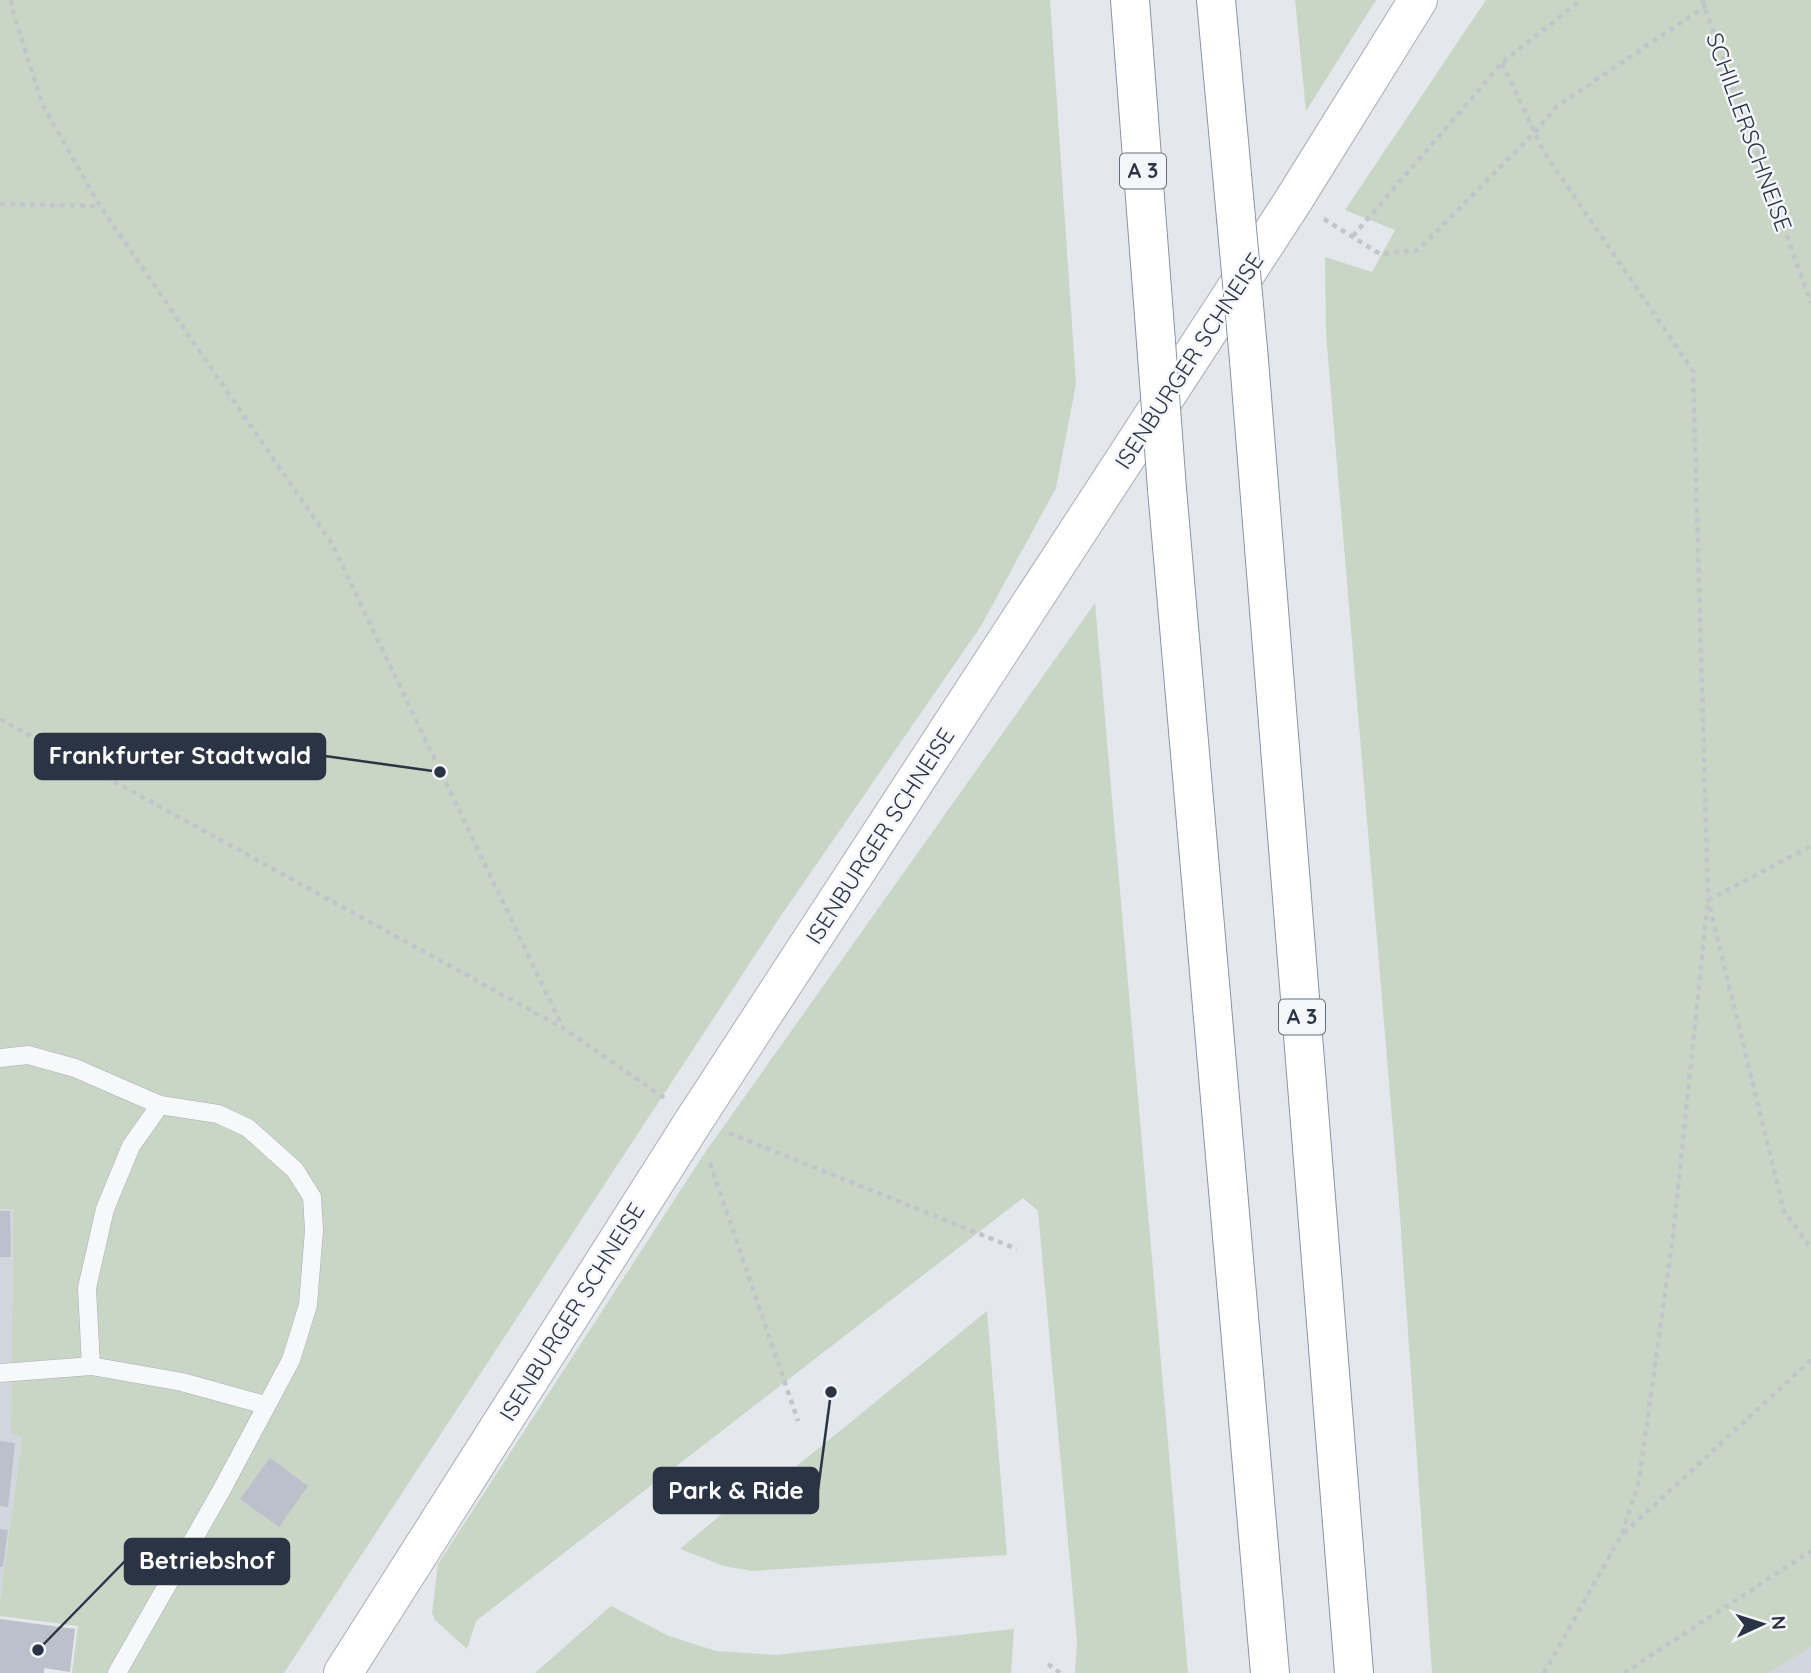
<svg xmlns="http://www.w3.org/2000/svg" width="1811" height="1673" font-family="Quicksand,sans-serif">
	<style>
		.built { fill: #d2d6de }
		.green { fill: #c9d6c5 }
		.building { fill: #bbc0ca }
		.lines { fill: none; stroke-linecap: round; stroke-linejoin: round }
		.lane-casing { stroke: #a9aeb7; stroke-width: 19 }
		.secondary-casing { stroke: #a9aeb7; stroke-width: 40 }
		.highway-casing { stroke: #8b94a3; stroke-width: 40 }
		.path { stroke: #c2c5cb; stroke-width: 4.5; stroke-dasharray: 5 5; stroke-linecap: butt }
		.lane { stroke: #f7f8fa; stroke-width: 18 }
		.secondary { stroke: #fff; stroke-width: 38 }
		.highway { stroke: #fff; stroke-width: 38 }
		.highway-bridge-casing { stroke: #8b94a3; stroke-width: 40; stroke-linecap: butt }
		.highway-bridge { stroke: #fff; stroke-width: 38 }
		.labels { text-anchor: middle; stroke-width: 5; stroke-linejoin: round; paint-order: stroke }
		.shield { fill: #f4f6f9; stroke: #676e7b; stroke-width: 2 }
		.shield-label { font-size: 21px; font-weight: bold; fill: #2b3445 }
		.street-label { font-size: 23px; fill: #2b3445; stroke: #f4f6f9 }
		.leader { fill: none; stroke: #2b3445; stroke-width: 2.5 }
		.callout-dot { fill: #2b3445; stroke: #f4f6f9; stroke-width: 2.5 }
		.callout { fill: #2b3445; stroke: #2b3445; stroke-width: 2.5 }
		.callout-label { font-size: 24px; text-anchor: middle; font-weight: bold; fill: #fff }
	</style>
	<rect width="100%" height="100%" fill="#e4e7ec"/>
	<path class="built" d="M0,1208H13L11,1434L22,1436L0,1599Z
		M1811,1647V1673H1769Z"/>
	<path class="green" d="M0,0H1050L1076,384L1056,488L981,626L780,917L284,1673H72L78,1626L0,1616V1599L22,1437L11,1434L13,1209L0,1208Z
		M1295,0H1376L1306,111Z
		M1486,0H1811V1647L1769,1673H1432L1398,1189L1326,333L1325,257L1372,272L1395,230L1345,210Z
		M1095,603L1188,1673H1075L1077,1641L1038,1211L1023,1198L476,1621L467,1649L435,1620L432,1613L438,1564L704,1154Z
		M987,1311L1007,1555L752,1571L724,1566L680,1549L764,1479L771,1487Z
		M611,1606L669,1636L716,1651L775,1655L1014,1629L1011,1673H535Z"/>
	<path class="building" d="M0,1211H10L11,1257H0Z
		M0,1441L15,1443L8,1507L0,1506Z
		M270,1458L308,1486L279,1527L240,1499Z
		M0,1529L8,1530L3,1567H0Z
		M0,1619L75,1629L70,1672L44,1668V1673H0Z"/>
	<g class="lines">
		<defs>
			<path id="lane" d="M0,1058L28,1055L75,1068L160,1105
				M91,1366L87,1288L105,1209L131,1146L160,1105L218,1114L248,1128L295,1170L312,1197L314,1230L308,1305L291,1360L221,1491L117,1673
				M0,1373L91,1366L182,1382L265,1405"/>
			<path id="secondary" d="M343,1673L695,1119L1293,201L1418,0"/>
			<path id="highway" d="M1130,0L1156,342
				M1216,0L1236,218
				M1249,360L1354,1673
				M1167,489L1270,1673"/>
		</defs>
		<use href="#lane" class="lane-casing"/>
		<use href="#secondary" class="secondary-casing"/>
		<use href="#highway" class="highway-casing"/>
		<path class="path" d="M11,0L12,9L43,106L100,206L332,544L563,1028
			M1702,0L1811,303
			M1502,63L1544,152L1693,371L1708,900L1784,1211L1811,1248
			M0,204L100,206
			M1324,219L1380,254L1418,250L1535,132L1556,107L1704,7L1709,0
			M1353,236L1502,63L1581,0
			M0,719L563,1028L666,1099
			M729,1133L1017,1249
			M710,1163L798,1421
			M1624,1533L1811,1360
			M1048,1664L1060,1673
			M1544,1673L1622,1534L1639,1481L1673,1236L1708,900L1811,846
			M1624,1673L1811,1551"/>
		<use href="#lane" class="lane"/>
		<use href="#secondary" class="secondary"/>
		<use href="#highway" class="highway"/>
		<defs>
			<path id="highway-bridge" d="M1236,218L1249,360
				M1156,342L1167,489"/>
		</defs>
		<use href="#highway-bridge" class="highway-bridge-casing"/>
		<use href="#highway-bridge" class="highway-bridge"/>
	</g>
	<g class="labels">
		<g class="shield">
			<rect x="1120" y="153.5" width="46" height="35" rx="5"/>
			<rect x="1279" y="999.5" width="46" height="35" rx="5"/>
		</g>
		<g class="shield-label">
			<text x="1143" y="178">A 3</text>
			<text x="1302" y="1024">A 3</text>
		</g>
		<g class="street-label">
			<text transform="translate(1749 132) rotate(70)" y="8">SCHILLERSCHNEISE</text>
			<text transform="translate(1189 361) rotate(-57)" y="8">ISENBURGER SCHNEISE</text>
			<text transform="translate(880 836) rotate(-57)" y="8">ISENBURGER SCHNEISE</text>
			<text transform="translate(572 1312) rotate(-58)" y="8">ISENBURGER SCHNEISE</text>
		</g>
	</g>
	<path class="leader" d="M440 772L325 756M831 1392L818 1490M38 1650L125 1561"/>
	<g class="callout-dot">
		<circle cx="440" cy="772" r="7"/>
		<circle cx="831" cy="1392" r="7"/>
		<circle cx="38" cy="1650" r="7"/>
	</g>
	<g class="callout">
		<rect x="35" y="734" width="290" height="45" rx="7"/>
		<rect x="654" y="1468" width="164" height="45" rx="7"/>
		<rect x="125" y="1539" width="164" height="45" rx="7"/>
	</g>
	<g class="callout-label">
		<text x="180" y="764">Frankfurter Stadtwald</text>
		<text x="736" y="1499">Park &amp; Ride</text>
		<text x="207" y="1569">Betriebshof</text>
	</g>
	<g transform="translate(1762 1624) rotate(86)" stroke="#f4f6f9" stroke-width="5" paint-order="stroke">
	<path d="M0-5L12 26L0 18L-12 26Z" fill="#2b3445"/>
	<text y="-10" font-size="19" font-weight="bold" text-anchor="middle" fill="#2b3445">N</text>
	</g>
</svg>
